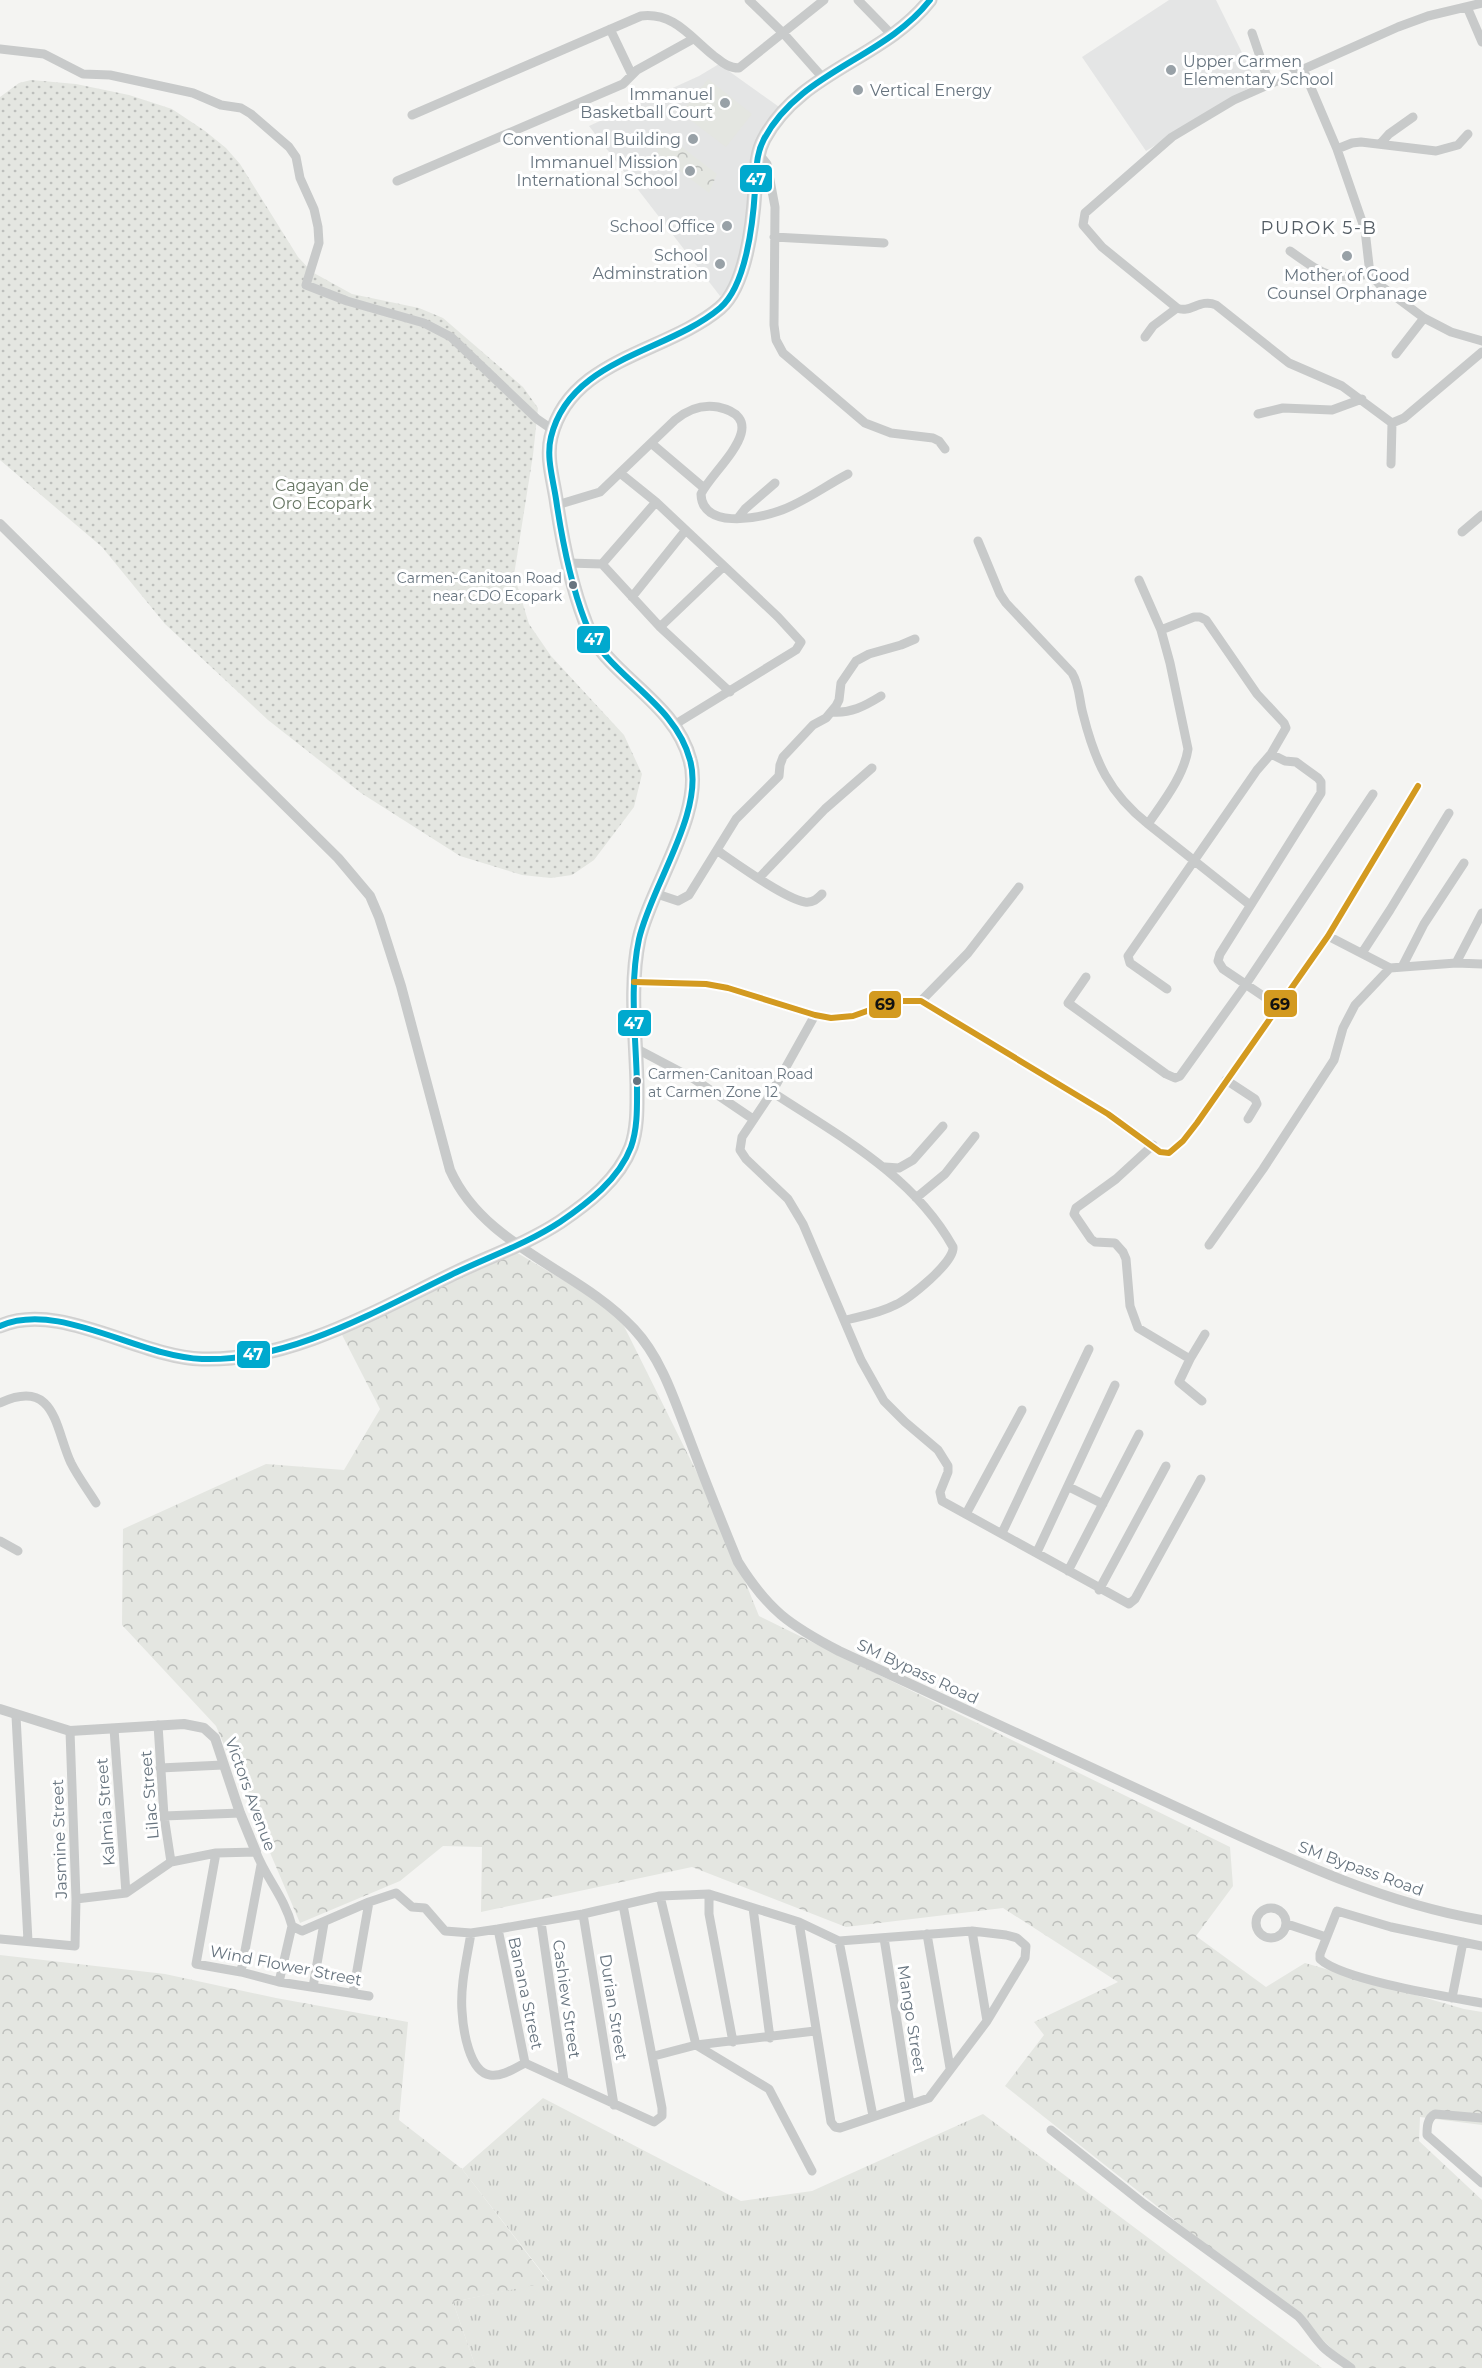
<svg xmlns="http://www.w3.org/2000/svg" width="1482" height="2368" font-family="Montserrat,sans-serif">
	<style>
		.built { fill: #e4e5e5 }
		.grass { fill: url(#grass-tufts) }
		.forest { fill: url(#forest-crowns) }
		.park { fill: url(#park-dots) }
		.pitch { fill: #e4e6e1 }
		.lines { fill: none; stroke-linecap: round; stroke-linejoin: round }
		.secondary-casing { stroke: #d0d0d0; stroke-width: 15 }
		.minor { stroke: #c8caca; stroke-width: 9 }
		.tertiary { stroke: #c8caca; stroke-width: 10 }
		.secondary { stroke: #dddede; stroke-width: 12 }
		.bus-1-casing { stroke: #fff; stroke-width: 10 }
		.bus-2-casing { stroke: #fff; stroke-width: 10 }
		.bus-1 { stroke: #00a9ce; stroke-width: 6 }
		.bus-2 { stroke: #d39a20; stroke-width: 6 }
		.poi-dot { fill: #98a1a7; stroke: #fff; stroke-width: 2 }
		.bus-dot { fill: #67747f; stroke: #fff; stroke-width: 2 }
		.labels { text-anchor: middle; stroke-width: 6; stroke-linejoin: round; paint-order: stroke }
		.bus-label { font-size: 14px; fill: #67747f; stroke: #fff; text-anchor: end }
		.poi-label { font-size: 16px; fill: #67747f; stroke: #fff; text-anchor: end }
		.park-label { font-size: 16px; fill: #687765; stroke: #fff }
		.street-label { font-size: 16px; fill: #67747f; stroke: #fff }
		.neighbourhood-label { font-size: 18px; letter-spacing: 1.5px; fill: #545d65; stroke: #fff }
		.line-badge { stroke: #fff; stroke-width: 2 }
		.badge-label { font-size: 16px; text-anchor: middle; font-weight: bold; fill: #fff }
		.pale-badge-label { font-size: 16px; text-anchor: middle; font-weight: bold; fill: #111 }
	</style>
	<defs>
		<pattern id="grass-tufts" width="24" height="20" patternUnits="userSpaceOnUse" patternTransform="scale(1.5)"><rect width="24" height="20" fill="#e4e6e1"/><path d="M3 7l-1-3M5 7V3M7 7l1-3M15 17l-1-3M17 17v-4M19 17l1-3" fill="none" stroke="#bdbfbc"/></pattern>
		<pattern id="forest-crowns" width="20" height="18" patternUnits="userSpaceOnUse" patternTransform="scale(1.5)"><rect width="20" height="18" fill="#e4e6e1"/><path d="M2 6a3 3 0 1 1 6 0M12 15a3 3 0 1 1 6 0" fill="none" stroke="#bdbfbc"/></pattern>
		<pattern id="park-dots" width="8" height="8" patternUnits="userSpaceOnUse" patternTransform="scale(1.5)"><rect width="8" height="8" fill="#e4e6e1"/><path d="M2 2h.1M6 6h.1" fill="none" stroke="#bdbfbc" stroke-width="1.8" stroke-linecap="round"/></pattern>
	</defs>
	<rect width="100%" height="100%" fill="#f4f4f2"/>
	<path class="built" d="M1169,0H1216L1257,83L1146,151L1082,57Z
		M719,64L782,109L758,155L749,227L730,290L720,296L589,126L699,76Z"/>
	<path class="grass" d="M543,2098L741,2201L812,2191L983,2114L1322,2368H476L453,2302L549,2281L462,2169Z"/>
	<path class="forest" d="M661,131L717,174L709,193L658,154L656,138Z
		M509,1248L617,1312L720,1519L759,1616L1230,1847L1233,1886L1196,1936L1266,1987L1305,1963L1464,2009L1482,2012V2125L1420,2117L1419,2141L1482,2200V2368H1352L1305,2323L1005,2086L1044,2035L1034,2022L1118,1982L1003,1908L846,1927L692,1867L481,1912L482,1847L443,1846L400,1881L300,1923L216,1726L122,1625L123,1529L266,1464L344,1470L380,1409L338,1327Z
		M0,1955L165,1974L276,1998L408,2022L399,2120L462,2169L549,2282L453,2302L476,2368H0Z"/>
	<path class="park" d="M31,80L76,84L129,95L172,109L205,131L226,148L240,164L298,257L312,272L352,294L419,308L443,318L523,387L538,408L533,455L514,575L529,624L551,656L624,735L642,774L634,807L594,860L572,875L551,878L522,875L460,856L361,793L268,720L165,624L102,547L0,460V97L19,83Z"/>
	<path class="pitch" d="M708,79L752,114L726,147L681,113Z"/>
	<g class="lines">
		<defs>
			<path id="secondary" d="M0,1326C59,1300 138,1357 202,1359C291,1362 379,1309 457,1272C491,1256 528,1243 560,1222C588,1203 619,1179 631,1147C638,1127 637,1105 637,1085C636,1037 629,986 639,939C651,886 705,812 690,760C678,714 636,690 606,656C597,646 589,633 585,621C570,582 562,540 556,499C553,479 546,457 551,437C570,358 667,353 720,308C746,286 753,223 755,190C757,172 755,156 764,139C800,71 884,59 930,0"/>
		</defs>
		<use href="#secondary" class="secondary-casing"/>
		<path class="minor" d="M749,0L784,34L823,78
			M858,0L893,36
			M1467,7L1482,42
			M610,29L632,75
			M1252,33L1269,83
			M0,49L44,54L83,74L110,75L193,93L221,105L241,108L251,114L289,147L296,157L300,178L314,209L318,227L319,243L306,285L347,301L424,323L451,337L537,419L553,430
			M1303,69L1337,149L1365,230L1370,274L1381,286L1424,318L1451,332L1482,341
			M412,115L641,16C674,12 690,37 714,56C722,62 728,68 739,68L824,0
			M1381,143L1389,134L1413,117
			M1337,149L1352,143L1361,142L1436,151L1458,145L1468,134
			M758,153L767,164L775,207L774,325L776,340L783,353L865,423L891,433L933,438L939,441L945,449
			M397,181L623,84L637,70L693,39
			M774,237L884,243
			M1290,251C1323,274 1329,281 1370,274
			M1145,337L1153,326L1177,308
			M1396,354L1424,318
			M1258,414L1283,408L1332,410L1362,399
			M1392,423L1342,386L1289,363L1216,305C1200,298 1190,314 1177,308L1102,247L1083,225L1085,213L1172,137L1234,100L1398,27L1428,16L1482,3
			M651,443L704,488
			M1391,464L1392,423L1404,418L1482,352
			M620,473L656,502L778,617L801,642L796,650L674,725
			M557,505L600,492L675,420C687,410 702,404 718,407C776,420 712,470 701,494C702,529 756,519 779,511C803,503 825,486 848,474
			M738,518L745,509L775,483
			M1462,532L1482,515
			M978,541L1000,594L1006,603L1072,673C1080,686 1079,700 1083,714C1095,762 1109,793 1148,824
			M568,563L602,564L660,627L730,692
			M602,564L656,502
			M1139,580L1161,630L1170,663L1188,749C1184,776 1163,802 1148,824L1250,905
			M632,597L685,531
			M660,627L723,567
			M1161,630L1194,617H1200L1206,620L1257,694L1284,723L1286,728L1271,754L1257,770L1128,956L1130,963L1167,989
			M831,712C850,714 865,706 881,696
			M1271,754L1285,761L1296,762L1318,778L1321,782V793L1220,954L1218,961L1223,969L1278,1006
			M718,851C737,864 785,899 805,902C813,903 817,899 822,894
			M759,878L825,809L872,768
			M654,893L678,901L689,895L736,819L779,776L780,765L783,757L813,725L826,718L836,706L839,700L841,683L856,661L869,654L901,645L915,639
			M1328,936L1390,968L1456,963L1482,964
			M1362,953L1390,910L1449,813
			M1456,963L1482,913
			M1402,967L1424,924L1464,863
			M1086,977L1068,1003L1166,1074L1175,1078L1180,1076L1246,984L1373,794
			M634,982L706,984L728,988L815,1015L831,1018L853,1016L895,1001H921L1108,1114L1160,1152L1169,1153L1183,1141L1197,1123L1328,936L1418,786
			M921,1001L968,953L1019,887
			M815,1015L772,1092L742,1137L740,1150L746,1159L788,1199L803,1224L861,1360L884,1401L905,1422L938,1450L948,1466V1472L940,1492L942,1501L1129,1604L1135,1599L1201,1479
			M637,1049L694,1079L753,1119
			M1226,1080L1255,1099L1257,1104L1248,1119
			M772,1092C839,1136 913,1175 953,1247C955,1262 909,1299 895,1305C880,1313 862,1316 846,1320
			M1153,1145L1116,1179L1076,1208L1074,1214L1091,1239L1095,1242L1115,1243L1123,1252L1126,1259L1130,1306L1138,1328L1190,1359L1205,1334
			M885,1167L899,1168L913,1160L943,1126
			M916,1198L945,1174L975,1136
			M1209,1245L1263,1169L1334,1060L1343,1028L1355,1005L1390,968
			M1190,1359L1179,1382L1202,1401
			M0,1403C56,1377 55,1429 71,1463C78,1477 88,1490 96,1503
			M1069,1487L1103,1504
			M966,1514L1022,1410
			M1002,1533L1089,1349
			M0,1541L18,1551
			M1037,1552L1115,1385
			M1068,1571L1139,1434
			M1099,1590L1166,1466
			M16,1716L28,1941
			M158,1725L164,1816L171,1862
			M114,1729L126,1893
			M160,1768L223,1765
			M164,1816L240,1813
			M216,1853L196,1964L241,1972L279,1982L369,1996
			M709,1894V1914L733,2042
			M660,1896L696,2045L769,2089L812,2171
			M76,1899L126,1893L171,1862L216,1853L256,1852C266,1878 285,1898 292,1926L302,1931L369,1902L396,1893L412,1907L425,1908L445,1931L471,1933L498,1929L583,1914L660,1896L709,1894L799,1922L839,1941L972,1931L1006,1935L1017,1938L1026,1946L1025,1958L987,2021L929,2098L840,2128L835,2127L831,2122L799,1922
			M1256 1923a15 15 0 1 1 30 0a15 15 0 1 1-30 0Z
			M753,1908L770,2038
			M583,1914L614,2105
			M541,1922L564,2080
			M1287,1924L1326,1937
			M498,1929L525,2063
			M972,1931L987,2021
			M471,1933C467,1958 460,1985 462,2011C463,2029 469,2072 490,2075C502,2077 515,2068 525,2063L654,2122L662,2116V2108L623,1905
			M927,1934L950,2068
			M884,1938L910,2104
			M0,1939L75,1946L76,1899L70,1731
			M839,1941L873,2116
			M1482,1946L1391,1927L1337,1911L1320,1954V1959C1342,1980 1449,1997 1482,2003
			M241,1972L261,1865
			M279,1982L292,1926
			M313,1987L324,1923
			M353,1993L369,1902
			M1452,1998L1463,1942
			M654,2056L696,2045L815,2031
			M1482,2118L1435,2114C1427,2118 1427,2128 1427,2135L1482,2183
			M1051,2130L1144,2204L1298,2316C1307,2325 1313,2337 1323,2347C1331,2355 1342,2361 1351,2368"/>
		<path class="tertiary" d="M0,524L338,858L370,896L379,917L401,986L450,1170C485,1248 579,1269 634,1329C663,1360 676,1405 691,1443C706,1483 722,1523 738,1562C768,1610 789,1625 839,1651C952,1704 1066,1757 1181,1809C1277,1853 1376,1902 1482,1920
			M0,1709L70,1731L184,1724L204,1728L215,1738L240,1813L256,1852"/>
		<use href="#secondary" class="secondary"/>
		<defs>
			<path id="bus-1" d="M0,1326C59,1300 138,1357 202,1359C291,1362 379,1309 457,1272C491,1256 528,1243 560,1222C588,1203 619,1179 631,1147C638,1127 637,1105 637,1085C636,1037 629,986 639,939C651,886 705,812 690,760C678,714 636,690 606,656C597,646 589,633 585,621C570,582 562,540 556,499C553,479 546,457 551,437C570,358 667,353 720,308C746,286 753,223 755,190C757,172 755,156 764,139C800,71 884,59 930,0"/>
			<path id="bus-2" d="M634,982L706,984L728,988L815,1015L831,1018L853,1016L895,1001H921L1108,1114L1160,1152L1169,1153L1183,1141L1197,1123L1328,936L1418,786"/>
		</defs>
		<use href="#bus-1" class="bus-1-casing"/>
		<use href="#bus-2" class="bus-2-casing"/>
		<use href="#bus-1" class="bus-1"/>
		<use href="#bus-2" class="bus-2"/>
	</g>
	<g class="poi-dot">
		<circle cx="1171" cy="70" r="6"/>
		<circle cx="858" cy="90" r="6"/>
		<circle cx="725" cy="103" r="6"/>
		<circle cx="693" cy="139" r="6"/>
		<circle cx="690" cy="171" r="6"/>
		<circle cx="727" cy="226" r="6"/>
		<circle cx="1347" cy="256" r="6"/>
		<circle cx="720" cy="264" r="6"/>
	</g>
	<g class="bus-dot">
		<circle cx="573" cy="585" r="5"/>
		<circle cx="637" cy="1081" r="5"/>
	</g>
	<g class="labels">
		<g class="bus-label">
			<text x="562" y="583">Carmen-Canitoan Road<tspan x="562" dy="18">near CDO Ecopark</tspan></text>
			<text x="648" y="1079" text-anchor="start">Carmen-Canitoan Road<tspan x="648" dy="18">at Carmen Zone 12</tspan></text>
		</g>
		<g class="poi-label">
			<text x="1183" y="67" text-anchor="start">Upper Carmen<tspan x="1183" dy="18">Elementary School</tspan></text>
			<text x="870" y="96" text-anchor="start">Vertical Energy</text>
			<text x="713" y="100">Immanuel<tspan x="713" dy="18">Basketball Court</tspan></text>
			<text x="681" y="145">Conventional Building</text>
			<text x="678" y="168">Immanuel Mission<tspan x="678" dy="18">International School</tspan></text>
			<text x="715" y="232">School Office</text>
			<text x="708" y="261">School<tspan x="708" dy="18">Adminstration</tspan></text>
			<text x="1347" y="281" text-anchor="middle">Mother of Good<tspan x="1347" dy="18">Counsel Orphanage</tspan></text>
		</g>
		<g class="park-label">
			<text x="322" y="491">Cagayan de<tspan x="322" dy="18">Oro Ecopark</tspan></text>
		</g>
		<g class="street-label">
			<text transform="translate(918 1671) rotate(25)" y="6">SM Bypass Road</text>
			<text transform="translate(251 1794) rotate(70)" y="6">Victors Avenue</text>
			<text transform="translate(149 1795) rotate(-95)" y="6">Lilac Street</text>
			<text transform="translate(105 1812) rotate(-94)" y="6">Kalmia Street</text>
			<text transform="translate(59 1839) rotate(-92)" y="6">Jasmine Street</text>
			<text transform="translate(1361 1868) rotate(20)" y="6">SM Bypass Road</text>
			<text transform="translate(286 1965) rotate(11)" y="6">Wind Flower Street</text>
			<text transform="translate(526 1993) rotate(78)" y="6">Banana Street</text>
			<text transform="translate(567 1999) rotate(82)" y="6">Cashiew Street</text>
			<text transform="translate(614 2007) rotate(81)" y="6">Durian Street</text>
			<text transform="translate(912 2019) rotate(81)" y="6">Mango Street</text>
		</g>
		<g class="neighbourhood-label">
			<text x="1319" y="234">PUROK 5-B</text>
		</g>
	</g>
	<g class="line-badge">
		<rect x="739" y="164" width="34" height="29" rx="6" fill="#00a9ce"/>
		<rect x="576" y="625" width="35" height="29" rx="6" fill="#00a9ce"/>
		<rect x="1263" y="989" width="35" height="29" rx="6" fill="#d39a20"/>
		<rect x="868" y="990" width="34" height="29" rx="6" fill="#d39a20"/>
		<rect x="617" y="1009" width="35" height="28" rx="6" fill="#00a9ce"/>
		<rect x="236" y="1340" width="35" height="29" rx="6" fill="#00a9ce"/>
	</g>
	<g class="badge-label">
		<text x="756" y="185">47</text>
		<text x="594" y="645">47</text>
		<text x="634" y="1029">47</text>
		<text x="253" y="1360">47</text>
	</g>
	<g class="pale-badge-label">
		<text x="1280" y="1010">69</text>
		<text x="885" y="1010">69</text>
	</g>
</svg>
